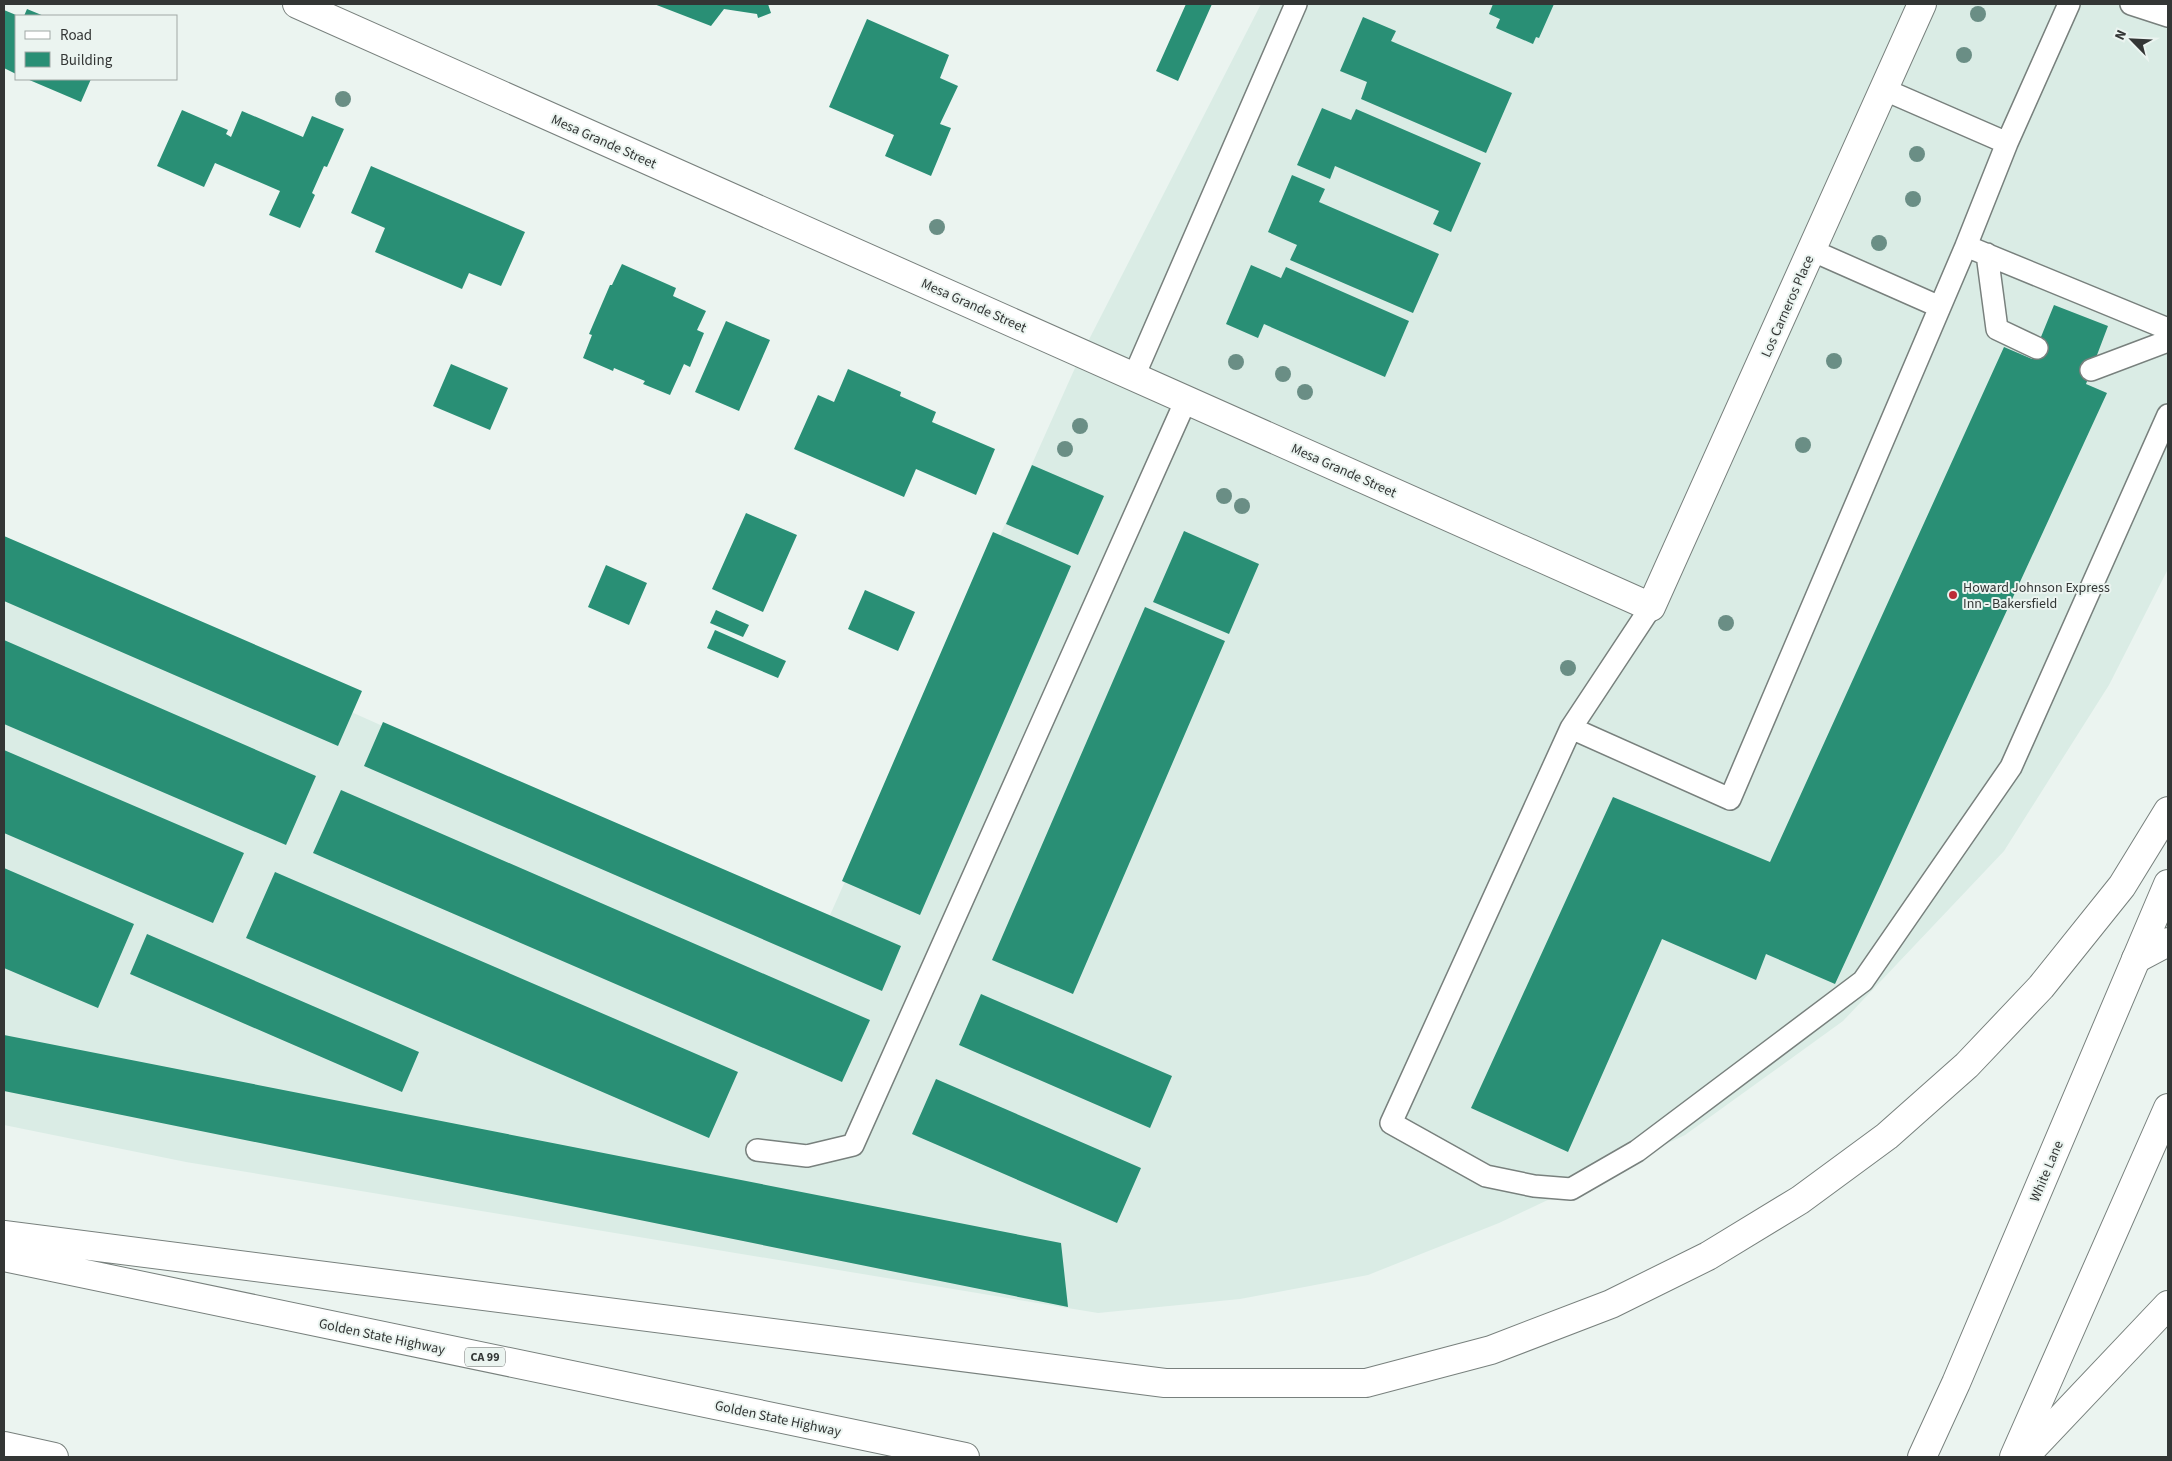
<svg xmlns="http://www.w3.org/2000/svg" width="2172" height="1461" font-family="'Source Sans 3',sans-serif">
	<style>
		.built { fill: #daece5 }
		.building { fill: #298f75 }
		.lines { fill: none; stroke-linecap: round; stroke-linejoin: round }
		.lane-casing { stroke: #78807d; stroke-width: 24 }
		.street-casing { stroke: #78807d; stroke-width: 30 }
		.secondary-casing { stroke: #78807d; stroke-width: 30 }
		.highway-casing { stroke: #78807d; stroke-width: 30 }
		.lane { stroke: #fff; stroke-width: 21 }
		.street { stroke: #fff; stroke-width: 28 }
		.secondary { stroke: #fff; stroke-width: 28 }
		.highway { stroke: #fff; stroke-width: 28 }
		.tree { fill: #6a8e85 }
		.poi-dot { fill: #bc2c37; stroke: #ebf4f0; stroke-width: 2 }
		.labels { text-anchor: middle; stroke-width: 4; stroke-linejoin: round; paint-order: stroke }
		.shield { fill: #ebf4f0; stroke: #6a6f6d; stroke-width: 1 }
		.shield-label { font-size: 12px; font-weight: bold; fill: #333635 }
		.street-label { font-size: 14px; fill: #333635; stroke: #ebf4f0 }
		.poi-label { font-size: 14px; fill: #333635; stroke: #ebf4f0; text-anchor: start }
	</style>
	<rect width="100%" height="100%" fill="#ebf4f0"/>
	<path class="built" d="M1261,4H2168V569L2109,685L2004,851L1843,1021L1685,1135L1499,1223L1368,1275L1240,1299L1098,1313L186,1162L4,1125V557L826,924L1079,359Z"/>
	<path class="building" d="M654,4H768L771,13L758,18L757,14L724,9L711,26Z
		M1186,4H1212L1178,81L1156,71Z
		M1493,4H1554L1539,38L1536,37L1533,44L1496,28L1500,19L1489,14Z
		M27,9L44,16H24Z
		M4,10L16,15V74L4,68Z
		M1363,17L1396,31L1391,41L1512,93L1486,153L1361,99L1367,82L1340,71Z
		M867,19L949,55L940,78L958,86L940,124L951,128L931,176L885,156L894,135L829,107Z
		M27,79H91L81,102Z
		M1322,108L1351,120L1356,109L1481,163L1451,232L1433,224L1439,211L1335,166L1330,179L1297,165Z
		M182,110L228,130L226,134L231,137L242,111L303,137L312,116L344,129L327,167L324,166L312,193L315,195L300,228L269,215L280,191L215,163L204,187L157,166Z
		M371,166L525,232L501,286L469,273L462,289L375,252L385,228L351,213Z
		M1292,175L1325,189L1319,202L1439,254L1413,313L1290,260L1297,245L1268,232Z
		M622,264L676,288L673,296L706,311L697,330L704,333L690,367L684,364L670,395L643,384L645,381L614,368L613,371L583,358L592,335L589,334L610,285H612Z
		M1251,265L1281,278L1286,267L1409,321L1385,377L1264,324L1258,338L1226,324Z
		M2054,305L2108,326L2086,384L2107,393L1835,984L1766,954L1756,980L1662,939L1568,1152L1471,1108L1613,797L1770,862L2004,347L2032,359Z
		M726,321L770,340L739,411L695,392Z
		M451,364L508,388L490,430L433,406Z
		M848,369L901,392L900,396L936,412L932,422L995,449L976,495L916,469L904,497L794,449L818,395L834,402Z
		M1032,465L1104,496L1078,555L1006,524Z
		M746,513L797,535L763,612L712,589Z
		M1184,531L1259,564L1229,634L1153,602Z
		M993,532L1071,566L920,915L842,881Z
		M4,536L362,691L338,746L4,601Z
		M606,565L647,583L629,625L588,607Z
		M865,590L915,612L898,651L848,629Z
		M1145,607L1225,641L1073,994L992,960Z
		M716,610L749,625L743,637L710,623Z
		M715,630L786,661L778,678L707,648Z
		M4,640L316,776L286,845L4,724Z
		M383,722L901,946L882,991L364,766Z
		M4,750L244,853L213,923L4,833Z
		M341,790L870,1020L842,1082L313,853Z
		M4,868L134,924L98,1008L4,968Z
		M275,872L738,1072L709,1138L246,938Z
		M147,934L419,1052L402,1092L130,974Z
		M981,994L1172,1076L1150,1128L959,1045Z
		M4,1035L1061,1243L1068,1307L4,1091Z
		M936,1079L1141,1168L1117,1223L912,1134Z"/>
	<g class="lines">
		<defs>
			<path id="lane" d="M2131,4L2168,16
				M1883,89L2007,143L1966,246
				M2007,143L2069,4
				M1811,250L1940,307
				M1987,254L1997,329L2037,348
				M2168,329L1966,246L1730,799L1571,728L1391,1123L1486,1176L1534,1186L1571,1189L1637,1151L1863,981L2011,767L2168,415
				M2091,370L2168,341
				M1134,376L1296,4
				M1571,728L1651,607
				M757,1150L807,1156L853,1145L1186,400"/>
			<path id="street" d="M297,4L1651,607L1922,4"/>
			<path id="secondary" d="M1922,1457L1956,1383L2168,884
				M2014,1457L2168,1108"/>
			<path id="highway" d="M2136,959L2168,942
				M4,1235L1165,1383H1366L1491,1350L1611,1304L1708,1256L1800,1200L1887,1136L1967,1065L2041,987L2122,886L2168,811
				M4,1257L965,1457
				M4,1446L54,1457
				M2024,1457L2168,1305"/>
		</defs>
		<use href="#lane" class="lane-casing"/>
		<use href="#street" class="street-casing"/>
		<use href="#secondary" class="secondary-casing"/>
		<use href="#highway" class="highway-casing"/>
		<use href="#lane" class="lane"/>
		<use href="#street" class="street"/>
		<use href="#secondary" class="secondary"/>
		<use href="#highway" class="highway"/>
	</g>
	<g class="tree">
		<circle cx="1978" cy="14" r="8"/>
		<circle cx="1964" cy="55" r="8"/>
		<circle cx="343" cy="99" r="8"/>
		<circle cx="1917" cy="154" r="8"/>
		<circle cx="1913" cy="199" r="8"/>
		<circle cx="937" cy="227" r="8"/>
		<circle cx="1879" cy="243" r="8"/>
		<circle cx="1834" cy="361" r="8"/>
		<circle cx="1236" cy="362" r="8"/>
		<circle cx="1283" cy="374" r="8"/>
		<circle cx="1305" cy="392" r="8"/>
		<circle cx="1080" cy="426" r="8"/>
		<circle cx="1803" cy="445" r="8"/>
		<circle cx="1065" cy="449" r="8"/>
		<circle cx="1224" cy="496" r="8"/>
		<circle cx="1242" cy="506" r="8"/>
		<circle cx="1726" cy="623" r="8"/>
		<circle cx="1568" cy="668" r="8"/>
	</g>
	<circle class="poi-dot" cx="1953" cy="595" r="5"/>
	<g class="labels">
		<rect class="shield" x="465" y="1347.5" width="40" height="19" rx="4"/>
		<g class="shield-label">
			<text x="485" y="1361">CA 99</text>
		</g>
		<g class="street-label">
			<text transform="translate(604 141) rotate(24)" y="5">Mesa Grande Street</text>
			<text transform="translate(974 305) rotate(24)" y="5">Mesa Grande Street</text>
			<text transform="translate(1787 306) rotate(-66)" y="5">Los Carneros Place</text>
			<text transform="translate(1344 470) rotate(24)" y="5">Mesa Grande Street</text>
			<text transform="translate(2046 1171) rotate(-67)" y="5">White Lane</text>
			<text transform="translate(382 1336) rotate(12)" y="5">Golden State Highway</text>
			<text transform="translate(778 1418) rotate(12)" y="5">Golden State Highway</text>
		</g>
		<g class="poi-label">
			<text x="1963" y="592">Howard Johnson Express<tspan x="1963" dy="16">Inn - Bakersfield</tspan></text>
		</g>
	</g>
	<rect width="2172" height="1461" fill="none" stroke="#333635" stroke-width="10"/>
	<rect x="15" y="15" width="162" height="65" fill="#ebf4f0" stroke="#a1a8a5"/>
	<rect x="25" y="31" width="25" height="8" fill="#ffffff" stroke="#a1a8a5"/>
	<text x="60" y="40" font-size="15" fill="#333635">Road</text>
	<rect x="25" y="52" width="25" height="15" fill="#298f75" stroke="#a1a8a5"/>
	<text x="60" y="65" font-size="15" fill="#333635">Building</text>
	<g transform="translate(2132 40) rotate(294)" stroke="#ebf4f0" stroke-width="4" paint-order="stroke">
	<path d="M0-4L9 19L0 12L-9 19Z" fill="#333635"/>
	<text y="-8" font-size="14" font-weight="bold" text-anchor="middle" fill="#333635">N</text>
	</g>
</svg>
